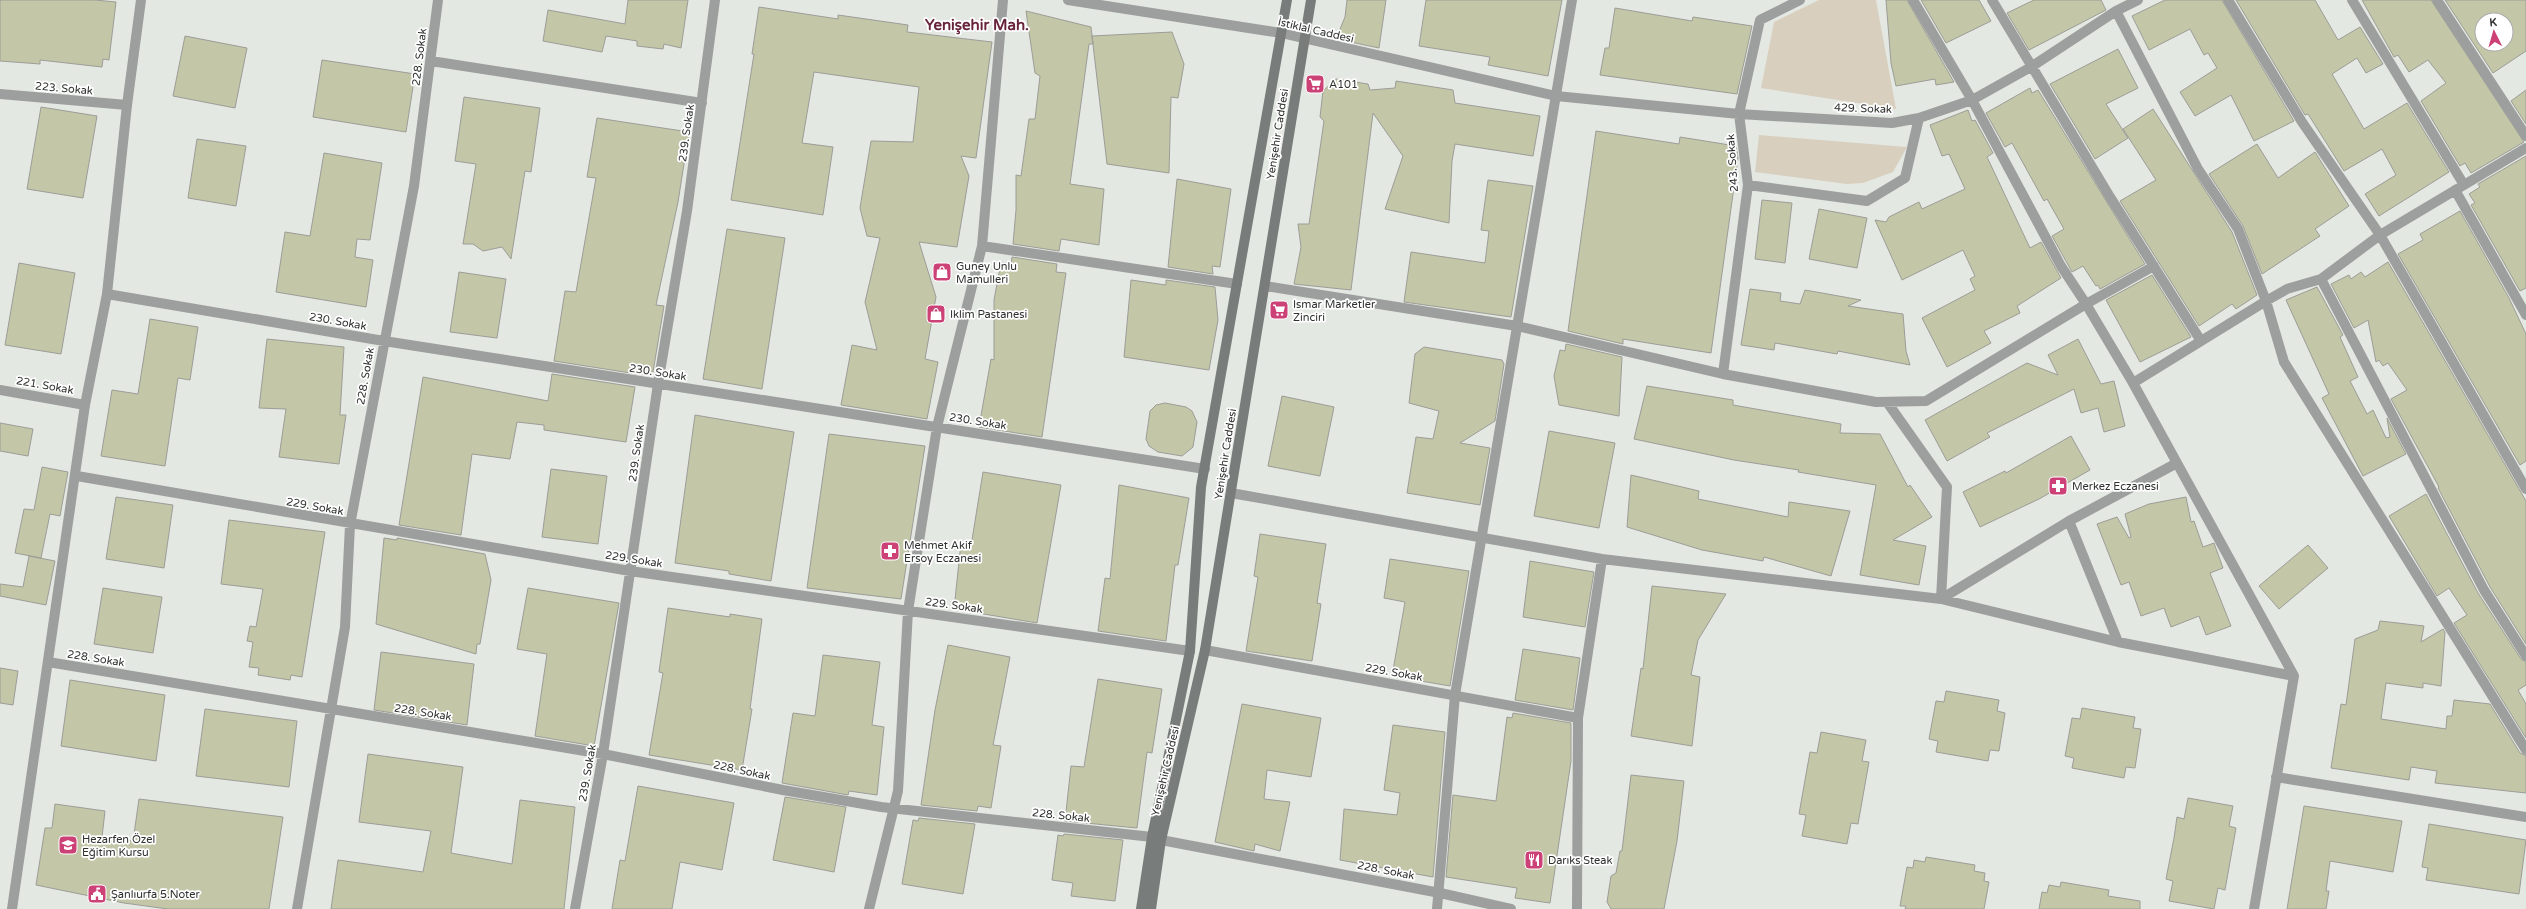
<svg xmlns="http://www.w3.org/2000/svg" width="2526" height="909" font-family="'Varela Round',sans-serif">
	<style>
		.green { fill: #d8cfbe }
		.building { fill: #c3c6a7; stroke: #9c9d97; fill-rule: evenodd }
		.lines { fill: none; stroke-linecap: round; stroke-linejoin: round }
		.minor { stroke: #9c9f9d; stroke-width: 10 }
		.tertiary { stroke: #9c9f9d; stroke-width: 10 }
		.secondary { stroke: #787c7a; stroke-width: 10 }
		.labels { text-anchor: middle; stroke-width: 3.5; stroke-linejoin: round; paint-order: stroke }
		.street-label { font-size: 11px; fill: #2e302e; stroke: #fff }
		.poi-label { font-size: 11px; fill: #2e302e; stroke: #fff; text-anchor: start }
		.district-label { font-size: 15px; font-weight: bold; fill: #68243c; stroke: #fff }
	</style>
	<rect width="100%" height="100%" fill="#e4e8e2"/>
	<path class="green" d="M1819,0H1876L1896,109L1761,88L1774,22Z
		M1759,135L1907,147L1893,172L1863,183L1847,184L1755,172Z"/>
	<path class="building" d="M0,0H95L116,2L109,60L103,59L102,67L40,60V64L0,61Z
		M628,0H688L681,48L664,44L663,49L637,46V41L606,36L602,52L543,41L548,10L625,24Z
		M1347,0H1386L1379,48L1336,39L1345,17Z
		M1426,0H1562L1548,76L1488,65L1490,57L1419,46Z
		M1886,0H1907L1954,82L1936,85L1935,79L1896,86L1891,63Z
		M1921,0H1979L1991,21L1946,43Z
		M2034,0H2101L2106,10L2029,50L2007,13Z
		M2165,0H2222L2294,121L2254,141L2231,95L2195,116L2180,92L2217,68L2208,53L2204,55L2190,29L2149,50L2132,16Z
		M2236,0H2315L2338,40L2360,27L2383,64L2366,73L2357,58L2332,74L2364,129L2407,103L2449,172L2379,216L2365,194L2396,175L2382,149L2344,171L2308,114L2305,115Z
		M2362,0H2431L2524,142L2471,173L2465,163L2460,166L2421,101L2446,83L2428,60L2409,72L2398,55L2394,57Z
		M2445,0H2526V51L2493,73ZM2482,20H2506V44H2482Z
		M759,7L838,19V15L908,25L907,32L992,42L976,158L961,156L969,176L957,247L919,242L936,297L925,359L938,362L927,419L841,405L852,345L877,350L865,302L880,238L867,236L860,208L871,141L913,142L919,87L814,72L802,143L833,147L823,215L731,200L754,54H752Z
		M1615,8L1692,21L1693,17L1752,26L1737,94L1600,75L1605,48H1609Z
		M1026,11L1091,27L1093,44H1089L1070,184L1104,189L1099,245L1061,239L1059,251L1013,244L1016,210V175L1021,176L1029,119H1035L1040,76L1035,73Z
		M1172,32L1184,64L1178,98L1171,97L1169,173L1107,164L1092,36Z
		M185,36L247,48L235,108L173,96Z
		M2118,49L2138,88L2106,104L2128,138L2095,159L2050,84Z
		M322,60L415,74L406,132L313,117Z
		M1336,79L1368,84L1370,90L1395,88L1396,81L1453,90L1455,103L1540,116L1533,156L1455,144L1452,161L1449,223L1385,209L1403,156L1373,113L1351,290L1294,284L1301,247L1298,224H1309L1324,121L1320,117L1323,91Z
		M2030,88L2032,93L2038,90L2145,264L2100,289L2098,285L2096,286L2083,266L2072,272L2052,236L2064,229L2047,199L2044,201L2012,143L2005,147L1986,113Z
		M2526,90V124L2511,101Z
		M464,97L540,108L531,172L525,171L511,259L502,247L483,251L473,244H463L476,164L455,161Z
		M41,107L97,116L83,198L27,189Z
		M2153,109L2232,232L2257,295L2236,309L2232,304L2199,326L2120,201L2156,180L2123,129Z
		M1968,110L1972,121L1975,120L1993,153L1987,157L2030,248L2041,242L2061,278L2017,306L2020,313L1984,331L1991,343L1947,367L1922,318L1975,290L1970,279L1975,276L1963,250L1902,280L1875,220L1886,222L1889,217L1919,202L1922,209L1965,189L1949,154L1942,156L1930,125Z
		M597,118L689,132L678,202L656,305L664,306L653,372L637,370V374L554,361L565,291L576,292L596,178L587,177Z
		M1596,131L1679,144L1680,137L1736,146L1738,158L1711,353L1623,339V344L1568,331Z
		M197,139L246,146L236,206L188,198Z
		M2257,144L2278,178L2315,152L2349,206L2315,229L2320,236L2262,274L2243,226L2209,174Z
		M324,153L382,163L370,240L357,239L355,257L373,260L366,307L276,292L285,232L310,236Z
		M2526,156V288L2520,291L2471,205L2475,203L2469,194L2480,187L2478,184Z
		M1177,179L1231,189L1220,267L1212,266L1213,274L1168,267Z
		M1488,180L1533,186L1511,317L1404,302L1411,252L1485,263L1489,231L1481,230Z
		M1762,200L1792,203L1785,263L1755,259Z
		M1819,209L1867,218L1857,268L1809,259Z
		M2460,211L2509,298L2526,334V461L2520,465L2398,254L2423,240L2420,234Z
		M727,229L785,238L762,389L703,379Z
		M1012,257L1057,264L1056,272L1066,273L1042,437L979,427L991,359L994,360V300L1001,262L1011,264Z
		M2388,262L2526,501V644L2490,587L2438,488L2439,487L2391,399L2407,390L2388,363L2383,366L2379,360L2376,362L2368,320L2354,328L2331,284L2349,275L2351,279L2361,272L2365,277Z
		M19,263L75,273L61,354L5,345Z
		M459,272L506,279L497,338L450,332Z
		M2152,275L2191,337L2140,362L2106,300Z
		M1131,280L1166,285V280L1215,287L1218,320L1209,370L1124,357Z
		M2317,287L2343,335L2340,337L2358,377L2350,381L2367,414L2373,410L2386,438L2390,437L2387,418L2406,454L2363,476L2322,398L2329,394L2286,300Z
		M1750,289L1781,293L1780,301L1800,304L1805,290L1861,300L1848,306L1903,314L1906,351L1910,365L1838,351L1837,354L1775,343L1774,350L1741,345Z
		M150,319L198,327L190,380L178,378L165,466L101,456L112,390L138,394Z
		M267,339L344,347L340,415H346L339,464L279,457L286,409L259,408Z
		M2078,339L2101,384L2114,381L2125,426L2104,432L2098,408L2081,413L2074,389L1987,433L1990,437L1947,461L1925,420L2027,363L2058,375L2048,355Z
		M1566,344L1622,357L1619,416L1559,405L1554,376L1560,350L1565,351Z
		M1424,347L1502,360L1504,364L1495,421L1460,443L1490,448L1480,505L1407,493L1416,437L1433,439L1439,411L1409,403L1415,354Z
		M552,374L635,387L626,442L544,430V425L517,422L510,459L472,454L461,535L399,525L423,377L548,401Z
		M1647,386L1733,400V405L1841,424L1840,433L1880,434L1908,487L1910,485L1932,517L1893,540L1926,546L1919,585L1860,575L1876,485L1798,472L1799,470L1734,460L1634,439Z
		M1282,396L1334,407L1320,476L1268,466Z
		M1165,403L1186,407L1192,411L1197,422L1193,447L1182,456L1158,452L1149,446L1146,439L1150,411L1156,405Z
		M695,415L794,432L771,581L729,574V571L675,563Z
		M0,423L33,429L28,456L0,451Z
		M1549,431L1615,443L1599,528L1534,516Z
		M829,434L925,446L901,599L807,588Z
		M2071,436L2090,470L2039,499L1980,527L1963,492L2005,471L2006,473Z
		M42,467L68,472L60,516L50,514L41,558L15,553L24,509L34,510Z
		M551,469L607,476L598,544L542,537Z
		M983,472L1061,485L1037,623L954,609L961,543L971,546Z
		M1631,475L1699,491L1698,499L1788,517L1789,502L1850,511L1831,576L1764,557L1763,561L1702,550L1627,527Z
		M1119,485L1189,498L1178,565H1175L1166,641L1098,631L1105,578L1110,579Z
		M2426,494L2478,593L2521,659L2526,662V685L2518,690L2526,704V738L2454,623L2467,615L2449,588L2437,596L2389,516Z
		M116,497L173,505L164,568L106,559Z
		M2186,497L2191,522L2194,521L2203,547L2214,543L2223,568L2210,573L2231,626L2206,635L2199,616L2171,627L2164,608L2141,616L2129,582L2121,585L2097,524L2117,517L2129,538L2131,537L2125,514L2149,504Z
		M229,520L325,532L302,677L291,675L290,680L258,675L259,668L249,667L253,642L247,641L250,626L256,627L263,589L221,584Z
		M1260,534L1326,544L1317,603L1321,604L1312,661L1246,651L1258,577L1254,576Z
		M384,538L397,540V538L485,554L491,580L480,644H477L476,654L376,624Z
		M2308,545L2328,568L2279,609L2259,586Z
		M29,556L55,561L46,605L0,596V584L23,587Z
		M1390,559L1469,571L1450,686L1392,676L1405,602L1384,598Z
		M1530,561L1594,572L1585,627L1523,617Z
		M1652,586L1726,594L1698,640L1691,675L1700,677L1692,746L1631,736L1641,668L1643,669Z
		M103,588L162,597L153,653L94,644Z
		M528,588L619,603L594,746L535,736L547,654L517,649Z
		M668,608L730,617V614L762,619L750,709H752L742,770L649,755L663,673L659,672Z
		M2380,621L2424,626L2421,642L2443,629L2445,632L2441,686L2423,683V688L2386,683L2381,719L2446,729L2447,716H2452L2454,700L2490,704L2520,753L2526,756V793L2435,783L2437,771L2411,767L2409,780L2331,768L2341,704L2346,705L2355,639L2378,630Z
		M948,645L1010,657L993,745L1001,746L991,808L978,806L977,811L921,805L935,710Z
		M1523,649L1580,658L1573,710L1515,700Z
		M381,652L474,664L467,725L374,710Z
		M823,655L880,662L872,725L884,727L877,795L849,791L848,795L782,783L793,713L815,716Z
		M0,668L18,671L13,705L0,703Z
		M1098,679L1162,689L1152,753L1147,752L1137,828L1065,821L1071,766L1084,767Z
		M70,680L165,695L156,761L61,746Z
		M1946,691L1999,700L1997,711L2005,713L1999,751L1990,750L1988,761L1936,752L1938,741L1929,739L1936,701L1944,702Z
		M1242,704L1321,718L1311,777L1267,770L1264,799L1290,802L1280,851L1255,844L1254,851L1215,842Z
		M2082,708L2135,717L2133,728L2141,729L2135,768L2126,767L2124,778L2072,768L2074,758L2065,756L2072,718L2080,719Z
		M205,709L297,721L289,787L196,776Z
		M1513,713L1571,723V761L1550,903L1515,898L1517,888L1446,877L1453,795L1496,801L1507,717L1512,718Z
		M1393,725L1445,732L1433,877L1340,860L1344,809L1397,815L1400,793L1384,790Z
		M1821,732L1866,740L1862,761L1869,762L1858,824L1851,823L1847,844L1802,836L1806,815L1799,814L1810,752L1817,753Z
		M368,754L463,767L451,853L512,864L520,800L575,807L564,909H331L338,860L423,872L431,831L359,822Z
		M1631,775L1684,781L1677,841L1664,909H1611L1607,902L1611,876L1616,873L1620,851H1622Z
		M638,786L734,803L722,870L680,862L672,909H612L620,860L625,861Z
		M785,797L846,807L834,872L773,860Z
		M2188,798L2233,806L2229,826L2236,828L2225,890L2218,888L2214,909L2169,901L2173,881L2166,879L2174,838L2177,817L2184,819Z
		M139,799L283,817L269,909H168L124,903L36,885L45,828H52L55,804L105,811L102,837L133,841Z
		M2304,806L2402,821L2393,872L2330,861L2326,891H2329L2326,909H2287Z
		M919,818L975,824L963,894L902,884L913,820L918,821Z
		M2429,824L2526,840L2519,894L2426,880L2428,868L2422,867Z
		M1064,834L1123,840L1115,901L1071,896L1073,883L1052,880L1058,835L1063,836Z
		M1926,857L1975,865L1974,871L1985,873L1984,881L1989,882L1984,909H1905L1906,906H1900L1907,867L1913,868L1914,860L1925,862Z
		M2061,882L2109,890L2108,896L2140,901V909H2039L2042,892L2047,893L2049,885L2060,887Z"/>
	<g class="lines">
		<path class="minor" d="M1913,0L1972,100L2061,266L2086,304L2154,266
			M1992,0L2110,197L2201,341
			M2228,0L2302,122L2380,235L2526,489
			M2352,0L2464,185
			M2437,0L2526,136
			M2116,11L2198,169L2238,229L2266,301L2284,362L2526,750
			M431,61L702,103
			M0,94L127,105
			M1556,96L1739,114L1892,123L1919,118L1972,100L2031,67L2116,11L2138,0
			M1748,185L1867,201L1905,178L1919,118
			M2455,190L2526,315
			M982,246L1237,284
			M2321,279L2484,590L2526,656
			M1265,286L1517,326L1723,374L1876,402L1926,401L2086,304L2133,383L2266,301L2287,289L2321,279L2380,235L2526,148
			M107,294L384,341L1205,469
			M1723,374L1748,185L1739,114L1760,20L1800,0
			M2133,383L2294,676
			M0,390L85,405
			M1887,402L1947,487L1941,599L2069,521L2118,642
			M77,476L630,571L1190,651
			M1231,493L1602,559L1941,599L2118,642L2294,676L2254,909
			M2069,521L2177,463
			M1205,650L1578,718
			M48,662L603,754L783,790L881,807L1152,837
			M2276,777L2526,817
			M1161,840L1440,893L1511,909
			M297,909L345,627L350,525L414,186L438,0
			M575,909L603,754L658,384L687,211L715,0
			M869,909L898,791L908,611L937,427L982,246L1003,0
			M1577,909L1578,718L1602,559"/>
		<path class="tertiary" d="M1068,0L1281,33L1556,96
			M12,909L85,405L107,294L127,105L141,0
			M1437,909L1455,695L1572,0"/>
		<path class="secondary" d="M1141,909L1152,837L1190,651L1201,487L1287,0
			M1151,909L1161,840L1205,650L1311,0"/>
	</g>
	<defs>
		<symbol id="supermarket-square" viewBox="-11 -11 22 22"><rect x="-9" y="-9" width="18" height="18" rx="4" fill="#cc4176" stroke="#fff"/><path d="M-6-5.5h2.5l.6 2H6L4.5 2H-2.5L-4.4-4H-6ZM-1.5 3.2a1.3 1.3 0 1 0 .1 0ZM3 3.2a1.3 1.3 0 1 0 .1 0Z" fill="#fff"/></symbol>
		<symbol id="shop-square" viewBox="-11 -11 22 22"><rect x="-9" y="-9" width="18" height="18" rx="4" fill="#cc4176" stroke="#fff"/><path d="M-5-2.5h2.3a2.7 3.5 0 0 1 5.4 0H5L5.5 6h-11ZM-1.5-2.5h3a1.5 2.3 0 0 0-3 0Z" fill="#fff"/></symbol>
		<symbol id="pharmacy-square" viewBox="-11 -11 22 22"><rect x="-9" y="-9" width="18" height="18" rx="4" fill="#cc4176" stroke="#fff"/><path d="M-2-6h4v4h4v4h-4v4h-4v-4h-4v-4h4Z" fill="#fff"/></symbol>
		<symbol id="school-square" viewBox="-11 -11 22 22"><rect x="-9" y="-9" width="18" height="18" rx="4" fill="#cc4176" stroke="#fff"/><path d="M0-5L7-2L0 1L-7-2ZM-4 1L0 2.5L4 1V4Q0 6-4 4Z" fill="#fff"/></symbol>
		<symbol id="restaurant-square" viewBox="-11 -11 22 22"><rect x="-9" y="-9" width="18" height="18" rx="4" fill="#cc4176" stroke="#fff"/><path d="M-5-6h1v4h1v-4h1v4h1v-4h1v5L-1.5 .5V6h-2V.5L-5-1ZM5-6V6H3V1.5H1.5Q1.5-4 5-6Z" fill="#fff"/></symbol>
		<symbol id="civic-square" viewBox="-11 -11 22 22"><rect x="-9" y="-9" width="18" height="18" rx="4" fill="#cc4176" stroke="#fff"/><path d="M-.6-6.5H3V-4.5H.6V-3L4-1V1h2V6H-6V1h2V-1L-.6-3ZM-1.2 2.5V6h2.4V2.5Z" fill="#fff"/></symbol>
	</defs>
	<g fill-rule="evenodd">
		<use href="#supermarket-square" x="1304" y="73" width="22" height="22"/>
		<use href="#shop-square" x="931" y="261" width="22" height="22"/>
		<use href="#supermarket-square" x="1268" y="299" width="22" height="22"/>
		<use href="#shop-square" x="925" y="303" width="22" height="22"/>
		<use href="#pharmacy-square" x="2047" y="475" width="22" height="22"/>
		<use href="#pharmacy-square" x="879" y="540" width="22" height="22"/>
		<use href="#school-square" x="57" y="834" width="22" height="22"/>
		<use href="#restaurant-square" x="1523" y="849" width="22" height="22"/>
		<use href="#civic-square" x="86" y="883" width="22" height="22"/>
	</g>
	<g class="labels">
		<g class="street-label">
			<text transform="translate(1316 30) rotate(13)" y="4">İstiklal Caddesi</text>
			<text transform="translate(419 57) rotate(-83)" y="4">228. Sokak</text>
			<text transform="translate(64 88) rotate(5)" y="4">223. Sokak</text>
			<text transform="translate(1863 108) rotate(2)" y="4">429. Sokak</text>
			<text transform="translate(686 133) rotate(-82)" y="4">239. Sokak</text>
			<text transform="translate(1277 134) rotate(-81)" y="4">Yenişehir Caddesi</text>
			<text transform="translate(1732 163) rotate(-94)" y="4">243. Sokak</text>
			<text transform="translate(338 321) rotate(10)" y="4">230. Sokak</text>
			<text transform="translate(658 372) rotate(9)" y="4">230. Sokak</text>
			<text transform="translate(365 376) rotate(-80)" y="4">228. Sokak</text>
			<text transform="translate(45 385) rotate(10)" y="4">221. Sokak</text>
			<text transform="translate(978 421) rotate(9)" y="4">230. Sokak</text>
			<text transform="translate(636 453) rotate(-82)" y="4">239. Sokak</text>
			<text transform="translate(1225 454) rotate(-81)" y="4">Yenişehir Caddesi</text>
			<text transform="translate(315 506) rotate(10)" y="4">229. Sokak</text>
			<text transform="translate(634 559) rotate(9)" y="4">229. Sokak</text>
			<text transform="translate(954 605) rotate(8)" y="4">229. Sokak</text>
			<text transform="translate(96 658) rotate(9)" y="4">228. Sokak</text>
			<text transform="translate(1394 672) rotate(10)" y="4">229. Sokak</text>
			<text transform="translate(423 712) rotate(9)" y="4">228. Sokak</text>
			<text transform="translate(742 770) rotate(12)" y="4">228. Sokak</text>
			<text transform="translate(1165 771) rotate(-77)" y="4">Yenişehir Caddesi</text>
			<text transform="translate(587 773) rotate(-80)" y="4">239. Sokak</text>
			<text transform="translate(1061 815) rotate(6)" y="4">228. Sokak</text>
			<text transform="translate(1386 870) rotate(11)" y="4">228. Sokak</text>
		</g>
		<g class="poi-label">
			<text x="1329" y="88">A101</text>
			<text x="956" y="270">Guney Unlu<tspan x="956" dy="13">Mamulleri</tspan></text>
			<text x="1293" y="308">Ismar Marketler<tspan x="1293" dy="13">Zinciri</tspan></text>
			<text x="950" y="318">Iklim Pastanesi</text>
			<text x="2072" y="490">Merkez Eczanesi</text>
			<text x="904" y="549">Mehmet Akif<tspan x="904" dy="13">Ersoy Eczanesi</tspan></text>
			<text x="82" y="843">Hezarfen Özel<tspan x="82" dy="13">Eğitim Kursu</tspan></text>
			<text x="1548" y="864">Darıks Steak</text>
			<text x="111" y="898">Şanlıurfa 5.Noter</text>
		</g>
		<g class="district-label">
			<text x="977" y="30">Yenişehir Mah.</text>
		</g>
	</g>
	<g transform="translate(2494 32) rotate(355)"><circle r="19" fill="#ffffff" stroke="#abacab"/>
	<path d="M0-3L7 15L0 10L-7 15Z" fill="#cc4176"/>
	<text y="-6" font-size="11" font-weight="bold" text-anchor="middle" fill="#2e302e">K</text>
	</g>
</svg>
